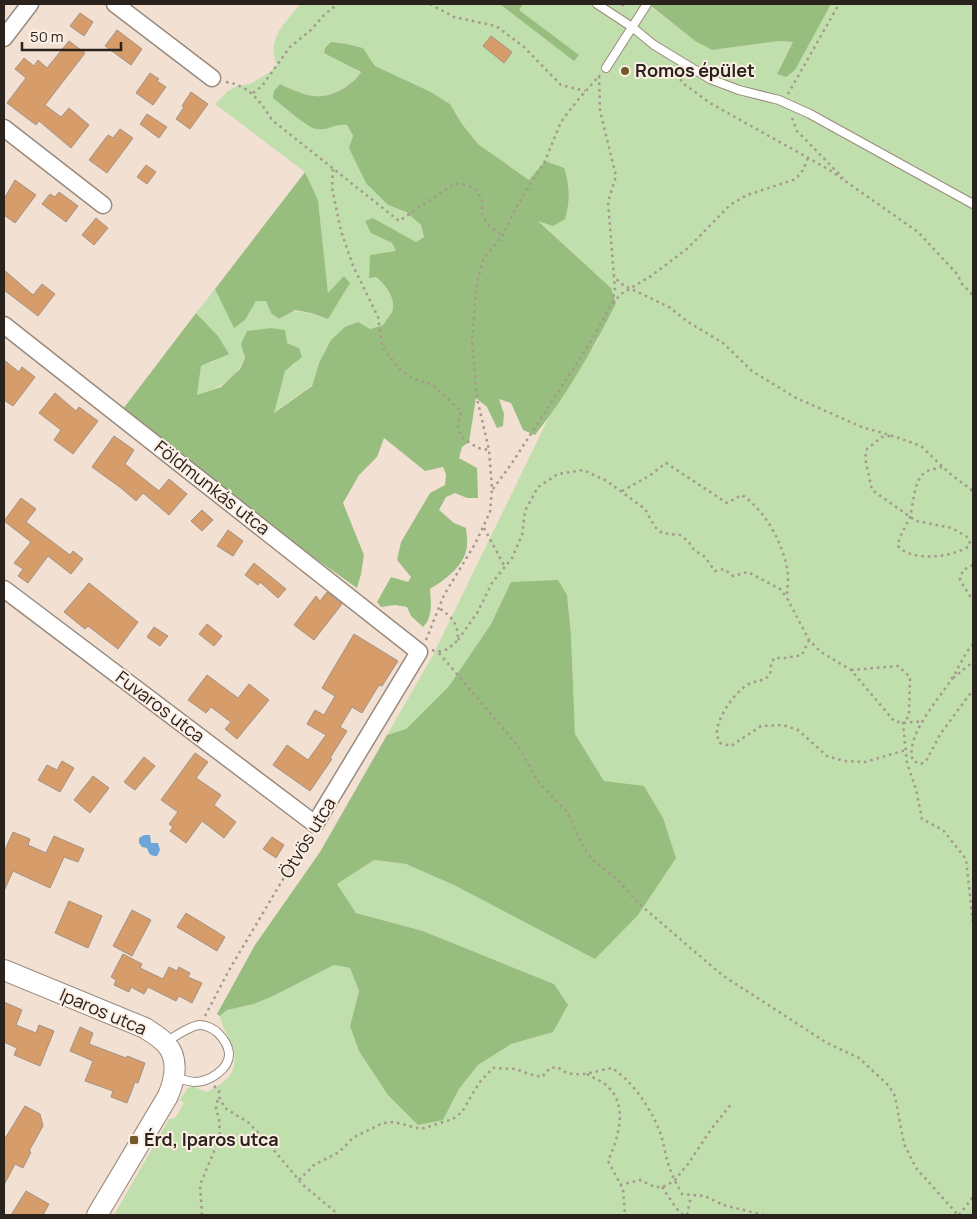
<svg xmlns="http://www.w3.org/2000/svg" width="977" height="1219" font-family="Manrope,sans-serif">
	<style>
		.green { fill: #c0dfac }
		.forest { fill: #98be7f }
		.water { fill: #6ca5d7 }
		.building { fill: #d69d6b; stroke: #a29285 }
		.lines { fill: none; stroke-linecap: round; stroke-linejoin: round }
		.service-casing { stroke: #9a8a7d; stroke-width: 10 }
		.minor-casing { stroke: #9a8a7d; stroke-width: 19 }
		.tertiary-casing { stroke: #9a8a7d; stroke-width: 22 }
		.path { stroke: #a5988d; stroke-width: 2.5; stroke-dasharray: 2.5 4; stroke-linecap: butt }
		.service { stroke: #fff; stroke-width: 8 }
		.minor { stroke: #fff; stroke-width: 16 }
		.tertiary { stroke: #fff; stroke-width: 20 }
		.poi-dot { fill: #715929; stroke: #fdeee3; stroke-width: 2 }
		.labels { text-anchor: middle; stroke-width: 4; stroke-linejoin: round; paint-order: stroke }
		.poi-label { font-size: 18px; font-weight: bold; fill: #29221d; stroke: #fdeee3; text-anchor: start }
		.street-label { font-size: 18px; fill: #29221d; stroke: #fdeee3 }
	</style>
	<rect width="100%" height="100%" fill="#f2e1d2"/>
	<path class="green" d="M300,4H653L651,7L695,41L712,50L779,41L793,42L777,73L815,33L831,4H973V1215H114L169,1119L175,1118L184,1103L180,1100L187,1089L192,1086L206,1092C230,1082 242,1067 230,1041C226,1032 222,1026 220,1016L227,1010L254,1004L273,996L334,965L350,968L359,991L350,1026L443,1120L459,1089L478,1065L511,1044L553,1031L554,984L423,931L356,913L336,884L374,860L406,864L456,886L604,781L575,734L571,634L567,595L511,582L491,624L449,686L406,729L387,735L434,653L549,417L598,340L611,288L536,219L529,180L478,144L462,124L450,104L431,92L375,66L363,48L347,44L354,69L361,73C356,80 351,83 343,88C319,103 304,95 280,84L324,129L338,123L347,125L388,205L406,212L421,225L424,237L416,242L373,218L371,233L392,243L397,252L371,255L369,277H376C385,284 397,299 392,311C389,316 386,321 383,325L370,329L319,363L312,385L273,413L285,371L295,364L299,348L287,343L241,344L245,358C233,382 221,387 197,395L201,366L215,361L218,336L196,313L215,289L223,304L245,320L256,301H266L271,313C296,310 304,310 328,319V294L318,200L305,172L215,104L228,91L237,86L250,84L270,72L277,65C266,38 285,24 300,4Z"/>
	<path class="forest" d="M500,4H523L519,10L579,55L574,61Z
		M653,4H831L795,70L786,77L777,74L793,42L779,41L712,50L695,41L651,6Z
		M331,42L347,44L363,48L375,66L431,92L450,104L462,124L478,144L529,180L545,161L564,168C570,185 570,202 565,219L553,226L538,221L611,288L616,303C593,349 567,395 535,435L523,430L511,403L499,399L504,414L503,426L497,428L487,407L476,398L469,442L462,447L459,458L477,468L478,498H467L455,493L446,497L439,510L454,523L466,528C466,533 468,539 467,544C467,564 445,580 430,589C431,602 433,617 423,627L411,616L407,607L395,605L381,607L377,602L391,577L408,582L411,577L397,560L401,542L430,493L445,485L446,474L443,467L425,471L384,438L377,457L359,475L343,503L364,555L361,574L357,588L275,530L123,409L196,313L218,336L229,354L201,366L197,395L221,387L240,369L245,358L241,344L247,331L271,328L285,330L287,343L299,348L302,357L285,371L274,413L312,386L319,363L331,340L345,327L358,322L370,329L383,325C386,321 389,316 392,312C397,299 385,284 376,277L369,278L370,255L396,251L392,243L371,233L365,221L373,218L416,242L424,237L421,225L406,212L388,205L366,183L349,148L353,136L347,125C334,123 328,131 316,129C308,128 281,104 273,98L274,91L280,84C304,95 319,103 344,88C351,83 356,80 361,72L324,53L325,48Z
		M305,172L318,200L328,293L344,276L350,283L328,319L311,313L295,310L279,319L271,313L266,301H256L245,320L234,328L215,289Z
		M558,580L567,595L571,634L575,734L604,781L644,786L663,818L676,858L638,915L595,959L456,886L406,864L374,860L337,884L356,913L423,931L554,984L568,1005L553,1032L511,1044L478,1065L459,1089L443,1120L418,1125L388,1095L359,1051L350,1026L359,991L350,968L334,965L273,996L254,1004L227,1010L220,1016L217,1014L255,945L320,852L387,735L406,729L449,686L491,624L511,582Z"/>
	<path class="water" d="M144,835H150L151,843H158L160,850L157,856C150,856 149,854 147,848L142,847L139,843V838Z"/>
	<path class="building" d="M80,13L93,22L84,36L70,26Z
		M117,30L142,49L131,65L105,46Z
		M491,36L512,52L504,63L483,46Z
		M69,41L85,53L45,105L61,117L69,108L89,125L71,148L39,121L36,125L7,103L26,78L15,69L24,58L34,66L38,60L47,68Z
		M150,73L159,79L157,81L166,87L153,105L136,93Z
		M191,92L208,104L190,129L176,119L184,107L182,106Z
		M147,114L167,127L159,138L140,124Z
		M120,129L133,138L107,173L89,160L108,135L113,138Z
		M146,165L156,172L147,184L137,177Z
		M15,180L36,195L15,223L4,215V199Z
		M59,192L78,206L66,222L42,204L50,194L55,197Z
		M96,218L108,228L94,245L82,235Z
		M4,270L33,295L42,284L55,294L38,316L4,290Z
		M4,360L19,372L22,367L35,377L13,406L4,400Z
		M55,393L76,411L79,407L98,421L73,454L54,440L61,430L39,413Z
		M114,436L134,450L125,464L159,491L169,479L187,494L169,515L143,493L136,501L121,488L92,467Z
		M21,498L36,509L26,522L70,555L73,551L83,559L71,574L48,556L28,583L18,576L23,569L14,563L31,542L4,521Z
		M202,510L213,520L202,531L191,521Z
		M228,530L243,541L233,556L217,546Z
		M254,563L286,589L278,598L260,582L258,585L245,575Z
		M89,583L138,622L118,649L88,626L85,629L64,612Z
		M327,592L342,604L314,640L294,625L316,596L320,601Z
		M207,624L222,636L214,646L199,634Z
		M154,627L168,636L160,646L147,637Z
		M354,634L398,661L382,686L379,685L362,713L352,707L340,727L347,731L330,758L332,759L310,791L273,765L287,745L308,760L326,735L307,724L315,710L324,715L335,696L322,688Z
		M207,675L238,698L249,684L269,700L237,739L225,729L231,722L211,707L206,713L188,700Z
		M195,753L208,762L196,778L221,795L214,805L236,822L224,838L202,821L186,843L170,831L173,827L169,824L178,812L161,800Z
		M144,757L155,766L135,790L124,782Z
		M62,761L74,768L60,792L38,780L47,765L57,770Z
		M93,776L109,788L90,813L74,800Z
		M13,832L30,839L28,845L46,853L54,836L84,849L78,862L64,857L50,888L13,871L4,891V852Z
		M272,837L284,845L276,858L263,849Z
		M69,901L102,916L88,948L55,933Z
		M132,910L151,920L132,956L113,946Z
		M186,913L225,937L217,951L177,927Z
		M123,954L142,964L140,968L163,979L169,967L177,971L179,967L190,973L188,977L202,983L192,1003L179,996L176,1001L148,987L144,994L131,987L129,992L114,985L116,980L111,977Z
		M4,1002L22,1010L16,1025L36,1033L39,1025L54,1031L40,1066L14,1055L17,1048L4,1042Z
		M80,1027L93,1033L89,1044L126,1058L127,1056L145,1063L138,1083L135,1082L127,1103L111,1097L113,1091L85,1081L93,1061L70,1051Z
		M25,1106L40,1114L43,1126L29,1151L31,1152L23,1168L15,1164L4,1185V1140Z
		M26,1191L49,1204L43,1215H11Z"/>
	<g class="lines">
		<defs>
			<path id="service" d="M597,4L632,27L654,45L710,79L739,90L779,100L810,114L973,204
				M606,68L647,4
				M166,1042C174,1037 191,1025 200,1025C206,1025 214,1029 218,1033C223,1038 228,1045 229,1053C230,1069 209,1082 194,1082C188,1081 181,1079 175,1078"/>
			<path id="minor" d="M115,4L212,78
				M4,38L30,4
				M4,128L103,205
				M4,325L419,652L315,824L4,589"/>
			<path id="tertiary" d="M4,970L145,1028C152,1033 160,1037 165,1043C180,1058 175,1079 168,1096L97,1215"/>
		</defs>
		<use href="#service" class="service-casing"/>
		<use href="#minor" class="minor-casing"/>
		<use href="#tertiary" class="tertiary-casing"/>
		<path class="path" d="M430,4L454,17L496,26L524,47L561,85L585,91
			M622,4L625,10
			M672,69L684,84L710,103L828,169L918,232L957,274L962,284L973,295
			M599,76L600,111L616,176L608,202L614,277L623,285L669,307L688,322L723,343L752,371L796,398L862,427L896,437L921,446L949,473L973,491
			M226,82C250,86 260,101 272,120L399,221L454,184C467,184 478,187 482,201C483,204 481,209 482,213C485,223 494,231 503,235
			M253,93L262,86L290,47L311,30L325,14L338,4
			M788,94L839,4
			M792,118L797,131L843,178
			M333,169L332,188L341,231L353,266L378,317L382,346L398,368L412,378L433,385L461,411L458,426L461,437L478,448L489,450
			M612,303L615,290L614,277
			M890,436L882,437L867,449L865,458L872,490L916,521L952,528L967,537L971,545H973
			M942,467C938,468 932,469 927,471C913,479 914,503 910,517C906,527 899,535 898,546C913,563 954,557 971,545
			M493,489L512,463L593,338L611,305L621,294L651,276L688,248L730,205L747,195L793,180L801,174L808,158
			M622,491L649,476L666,463L727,503L742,495C765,510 782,542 787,568C789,577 787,587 787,596
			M484,528L505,567
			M973,565L963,570L960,580L973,601
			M426,640L444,595L475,544L490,512L492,489L489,450L477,398L472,340L476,289L481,266L484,258L503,235L516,207L545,161L561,122L576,102L600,75
			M458,640L477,613L492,583L512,558L522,535L525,511L538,487L558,474L583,470L607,481L645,509L655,527L662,533L680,535L688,541L694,550L705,557L715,571L724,569L733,576L748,572L780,589L787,598L809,640L821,652L851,670L894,721L903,723L923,721
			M809,640L802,655L785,658H774L771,665L770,675C762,682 757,680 749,684C735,691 715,720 717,736C718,738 719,740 720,743L731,746L761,726L783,725L798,730L827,756L844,761L865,762L906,750
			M973,644C964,654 959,668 951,680C939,699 904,737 913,761L921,764L926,761L941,733L973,690
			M432,650C444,654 449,648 458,640C458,623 452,617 439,608
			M439,653L518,746L539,783L567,812L585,850L594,861L619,881L637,902L722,975L827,1043L859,1058L889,1086L895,1096L904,1144L916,1168L958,1215
			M851,670L898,666L910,677L909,716L903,723L907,763L916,789L922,819L943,830L966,859L973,923
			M953,678L973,662
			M205,1016L228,972L308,837
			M587,1074C593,1078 602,1081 607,1086C629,1105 618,1139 608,1161L623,1189L625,1215
			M214,1086L219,1091V1097L225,1108L249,1123L272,1148L303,1185L339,1215
			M299,1180L314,1165L339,1152L354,1137L383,1123L394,1122L421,1129L453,1119L462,1112L479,1083L493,1068L516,1069L529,1074L542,1077L550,1068L558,1067C571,1081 595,1071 612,1068C634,1083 650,1107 660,1132C664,1143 665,1155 669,1166C672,1176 677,1185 682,1194L705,1196L723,1205L764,1215
			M620,1185L640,1180L655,1187H663L674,1181L688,1164L712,1128L732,1103
			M662,1187L676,1208L683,1215
			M202,1215L200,1185L220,1137L219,1119L216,1109L218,1098
			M687,1215L691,1196
			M959,1215L973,1197"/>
		<use href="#service" class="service"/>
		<use href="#minor" class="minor"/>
		<use href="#tertiary" class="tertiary"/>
	</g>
	<g class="poi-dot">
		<circle cx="625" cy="71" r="5"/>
		<rect x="129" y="1135" width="10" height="10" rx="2.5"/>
	</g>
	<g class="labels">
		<g class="poi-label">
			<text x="635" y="77">Romos épület</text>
			<text x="144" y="1146">Érd, Iparos utca</text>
		</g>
		<g class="street-label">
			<text transform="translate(212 488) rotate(38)" y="6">Földmunkás utca</text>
			<text transform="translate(160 707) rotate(37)" y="6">Fuvaros utca</text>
			<text transform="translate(308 838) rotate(-59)" y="6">Ötvös utca</text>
			<text transform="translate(103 1012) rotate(23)" y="6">Iparos utca</text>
		</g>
	</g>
	<rect width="977" height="1219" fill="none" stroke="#29221d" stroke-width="10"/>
	<path d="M22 42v8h99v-8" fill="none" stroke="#29221d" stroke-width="2.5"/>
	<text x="30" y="42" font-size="15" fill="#29221d" stroke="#fdeee3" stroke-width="4" paint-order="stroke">50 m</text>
</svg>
